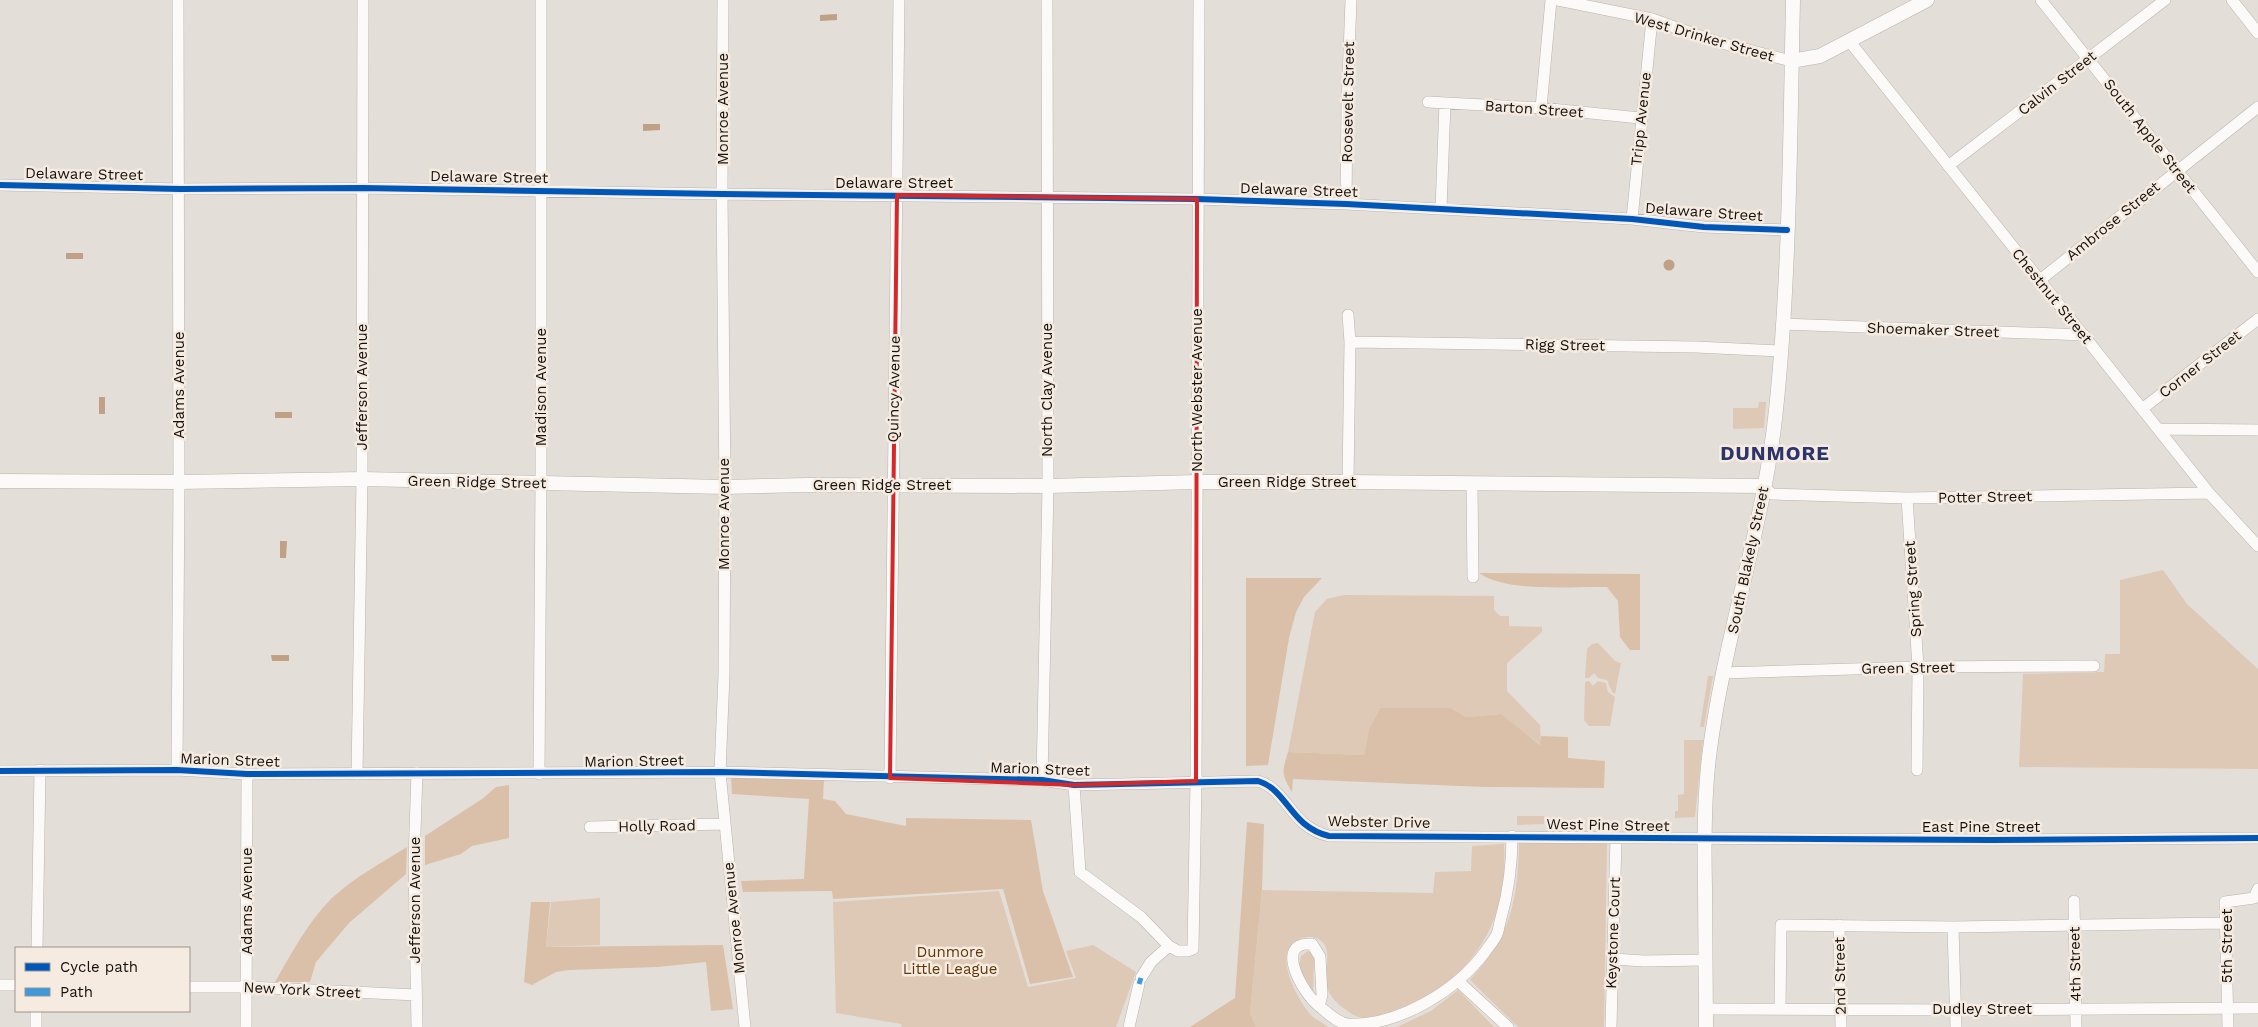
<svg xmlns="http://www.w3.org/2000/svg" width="2258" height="1027" font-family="'Work Sans',sans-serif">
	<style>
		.green { fill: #ddc9b5 }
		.forest { fill: #dac0a8 }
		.water { fill: #c0a185 }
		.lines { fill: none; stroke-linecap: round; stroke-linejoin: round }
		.minor-casing { stroke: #b8b3ae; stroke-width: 12 }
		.major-casing { stroke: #b8b3ae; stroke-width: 15 }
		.minor { stroke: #fbfaf9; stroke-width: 11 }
		.major { stroke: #fbfaf9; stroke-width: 14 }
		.quiet { stroke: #3b9ade; stroke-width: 5; stroke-dasharray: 10 5; stroke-linecap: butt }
		.cycleway-casing { stroke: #f6ebe0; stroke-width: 9 }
		.cycleway { stroke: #0057b8; stroke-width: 6 }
		.marked { fill: none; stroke: #d62828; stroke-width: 4; stroke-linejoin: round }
		.labels { text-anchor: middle; stroke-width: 5; stroke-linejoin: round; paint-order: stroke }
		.street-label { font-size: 15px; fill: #15110d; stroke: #f6ebe0 }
		.park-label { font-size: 15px; fill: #603807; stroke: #f6ebe0 }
		.district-label { font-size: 20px; font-weight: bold; letter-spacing: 1px; fill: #2c346e; stroke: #f6ebe0 }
	</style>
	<rect width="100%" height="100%" fill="#e4ded8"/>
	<path class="green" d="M1759,402H1766L1764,428L1733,429V408H1758Z
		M2163,570L2187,604L2258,669V769L2019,767L2023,674L2104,672L2105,654H2120V580Z
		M1344,595L1494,596V610L1500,616H1509V626L1542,627V632L1507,663V691L1540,725L1541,745L1500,714L1466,717L1451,708H1380L1369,729L1364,755L1288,752L1315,612L1327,599Z
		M1598,643L1615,661L1621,663L1615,694L1612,692L1607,680L1598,678L1594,673L1589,678H1585L1587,649L1592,644Z
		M1708,676H1713L1704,727H1700Z
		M1589,681L1593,686L1598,681L1606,683L1608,692L1615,697L1610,726H1589L1584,720L1585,682Z
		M1684,740H1703L1695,817L1675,818V811H1678V795L1684,794Z
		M1517,816H1544V824L1517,825Z
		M1519,843H1607L1604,1027H1518L1470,980C1510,936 1518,902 1519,843Z
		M1504,844C1508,918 1479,970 1412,1004C1396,1013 1381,1022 1362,1018C1356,1017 1347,1011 1342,1007C1335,1001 1327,993 1326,983C1324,968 1335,945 1316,938C1308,935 1301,938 1294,942C1274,957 1298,1000 1310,1014C1314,1019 1322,1022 1328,1027H1256L1250,1013L1262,890L1433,893L1435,872L1471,871L1472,846Z
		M999,891L1028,987L1076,978L1066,951L1093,945L1136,972L1116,1027H902L901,1024L836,1013L833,902Z
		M600,898V945L546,947L551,902Z
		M1308,951L1313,954L1314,958L1313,994C1306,982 1296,970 1301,956Z
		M1458,990L1494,1027H1397L1431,1011Z"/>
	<path class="forest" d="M1479,573L1640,574V650H1630L1620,637L1618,601L1607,587C1572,586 1507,593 1479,573Z
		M1246,578H1322L1304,597L1296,612L1289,638L1268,765L1246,766Z
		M1380,708H1451L1466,717L1501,714L1540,745L1541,736L1568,737V758L1605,761L1604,788L1484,787L1293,779L1292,792C1281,774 1282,772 1288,752L1364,755L1369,729Z
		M731,776L824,780L823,799L835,801L846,814L906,826V818L1031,820L1043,891L1073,977L1030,984L1003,889L833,899L832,891L743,892L741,881L804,879L809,799L732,794Z
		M509,785V838L472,846L461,854L425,865V836L482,799L496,787Z
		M1247,822L1264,824L1262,890L1250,1013L1256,1027H1190L1235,998Z
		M407,847L406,874L349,923L316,962L310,982H275C291,954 308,922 331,899C353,878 381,863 407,847Z
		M531,902H550L546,947L723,945L733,1009L711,1011L706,962L658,967L569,970L556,972L532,985L524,982Z"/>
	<path class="water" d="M837,14V20L820,21V15Z
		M643,124H660V130L643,131Z
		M66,253H83V259H66Z
		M1663.5 265a5.5 5.5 0 1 1 11 0a5.5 5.5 0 1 1-11 0Z
		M99,397H105V414H99Z
		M275,412H292V418H275Z
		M280,541H287L286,558H280Z
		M271,655H289V661H272Z"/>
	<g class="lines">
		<defs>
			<path id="minor" d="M723,0L722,194L725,487L724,675L720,772L745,1027
				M1558,0L1652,19L1714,41L1791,61
				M2041,0L2258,272
				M2232,0L2258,33
				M1850,42L2209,493L2258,546
				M1428,102L1541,108L1640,118
				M1541,108L1551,0
				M1948,166L2165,0
				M0,185L180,189L363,188L722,194L1197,199L1346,204L1632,219L1704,227L1787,230
				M1346,204L1347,107L1351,0
				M1441,209L1445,103
				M1632,219L1652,19
				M2040,280L2258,107
				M1348,315L1350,342L1348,482
				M1782,324L2084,335
				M1350,342L1696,347L1780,351
				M2142,409L2258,319
				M2158,429L2258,430
				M1472,485L1473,577
				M1763,486L1772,494L1907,498L2209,493
				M1907,498L1918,667L1917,770
				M1722,673L1918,667L2094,666
				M177,770L179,482L178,0
				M0,771L177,770L247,774L720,772L1042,780L1074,785L1258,781C1288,790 1290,827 1329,836L1991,840L2258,838
				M357,774L362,479L363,0
				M539,774L541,483V0
				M890,778L899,0
				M1042,780L1048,486L1047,0
				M1074,785L1080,872L1141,917L1169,946L1178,951H1188L1193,949L1196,781L1199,0
				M590,827L724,824
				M2074,901L2076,1027
				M1839,925L1841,1027
				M1953,927L1956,1027
				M37,948L40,770
				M1613,959L1644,961L1705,960
				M1141,978L1151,962L1169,946
				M1459,982L1508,1027
				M0,985H16
				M189,987H248L416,995
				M1319,1006C1304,995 1272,941 1312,944L1320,957L1322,995L1319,1006C1328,1013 1336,1022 1347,1024C1398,1027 1457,990 1485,952C1488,947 1493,942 1496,936C1499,931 1499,924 1501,918C1509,890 1512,865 1512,836
				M1706,1009L1956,1010L2258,1008
				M1780,1009L1781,925L1953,927L2225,923
				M36,1027V1011
				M246,1027L247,774
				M417,1027L414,861L417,773
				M1129,1027L1139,984
				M1611,1027L1616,838
				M2228,1027L2225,902L2254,898L2258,889"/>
			<path id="major" d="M1791,61L1820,56L1927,0
				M0,481L179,482L362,479L725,487L807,485L1048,486L1197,482H1348L1763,486
				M1706,1027C1706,980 1705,933 1705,887C1704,844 1704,800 1709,757C1723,640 1764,527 1776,410C1790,274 1790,137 1793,0"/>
		</defs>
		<use href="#minor" class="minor-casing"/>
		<use href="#major" class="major-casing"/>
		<use href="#minor" class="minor"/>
		<use href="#major" class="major"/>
		<path class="quiet" d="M1139,984L1141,978"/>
		<defs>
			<path id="cycleway" d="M0,185L180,189L363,188L722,194L1197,199L1346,204L1632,219L1704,227L1787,230
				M0,771L177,770L247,774L720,772L1042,780L1074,785L1258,781C1288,790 1290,827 1329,836L1991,840L2258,838"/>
		</defs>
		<use href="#cycleway" class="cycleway-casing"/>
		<use href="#cycleway" class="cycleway"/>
	</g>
	<path class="marked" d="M897,195L1197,199L1196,781L1074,785L890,778Z"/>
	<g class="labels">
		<g class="street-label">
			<text transform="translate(1704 37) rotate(16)" y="5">West Drinker Street</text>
			<text transform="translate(2057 83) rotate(-38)" y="5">Calvin Street</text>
			<text transform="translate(1348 102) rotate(-89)" y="5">Roosevelt Street</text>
			<text transform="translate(723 109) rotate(-90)" y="5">Monroe Avenue</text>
			<text transform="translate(1534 109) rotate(4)" y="5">Barton Street</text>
			<text transform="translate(1641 119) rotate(-84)" y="5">Tripp Avenue</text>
			<text transform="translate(2150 136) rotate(52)" y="5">South Apple Street</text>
			<text transform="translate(84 174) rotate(1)" y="5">Delaware Street</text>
			<text transform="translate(489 177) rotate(1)" y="5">Delaware Street</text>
			<text x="894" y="188">Delaware Street</text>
			<text transform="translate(1299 190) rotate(2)" y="5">Delaware Street</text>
			<text transform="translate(1704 212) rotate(4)" y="5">Delaware Street</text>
			<text transform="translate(2113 221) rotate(-39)" y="5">Ambrose Street</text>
			<text transform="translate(2052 296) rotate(51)" y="5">Chestnut Street</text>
			<text transform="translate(1933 330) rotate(2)" y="5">Shoemaker Street</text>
			<text transform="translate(1565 345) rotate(1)" y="5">Rigg Street</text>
			<text transform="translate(2200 364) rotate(-38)" y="5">Corner Street</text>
			<text transform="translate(179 385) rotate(-90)" y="5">Adams Avenue</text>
			<text transform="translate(362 387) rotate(-90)" y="5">Jefferson Avenue</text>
			<text transform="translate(541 387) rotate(-90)" y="5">Madison Avenue</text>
			<text transform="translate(894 389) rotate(-89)" y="5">Quincy Avenue</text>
			<text transform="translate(1047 390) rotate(-90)" y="5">North Clay Avenue</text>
			<text transform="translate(1197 390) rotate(-90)" y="5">North Webster Avenue</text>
			<text transform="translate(477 482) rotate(1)" y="5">Green Ridge Street</text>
			<text x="1287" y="487">Green Ridge Street</text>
			<text x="882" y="490">Green Ridge Street</text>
			<text transform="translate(1985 497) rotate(-1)" y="5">Potter Street</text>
			<text transform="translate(724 514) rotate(-90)" y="5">Monroe Avenue</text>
			<text transform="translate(1748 560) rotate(-78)" y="5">South Blakely Street</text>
			<text transform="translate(1913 589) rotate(-94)" y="5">Spring Street</text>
			<text transform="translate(1908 668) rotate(-1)" y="5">Green Street</text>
			<text transform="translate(230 760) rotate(2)" y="5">Marion Street</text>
			<text transform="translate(634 761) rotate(-1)" y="5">Marion Street</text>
			<text transform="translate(1040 769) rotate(2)" y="5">Marion Street</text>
			<text transform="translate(1379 822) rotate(1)" y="5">Webster Drive</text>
			<text transform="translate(1608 825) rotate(1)" y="5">West Pine Street</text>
			<text transform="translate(657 826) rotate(-1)" y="5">Holly Road</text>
			<text x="1981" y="832">East Pine Street</text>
			<text transform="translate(415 900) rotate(-90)" y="5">Jefferson Avenue</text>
			<text transform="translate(247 901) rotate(-90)" y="5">Adams Avenue</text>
			<text transform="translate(734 918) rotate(-96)" y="5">Monroe Avenue</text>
			<text transform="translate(1613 933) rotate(-88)" y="5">Keystone Court</text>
			<text transform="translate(2227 946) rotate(-90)" y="5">5th Street</text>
			<text transform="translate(2075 964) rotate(-91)" y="5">4th Street</text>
			<text transform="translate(1840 976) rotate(-91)" y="5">2nd Street</text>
			<text transform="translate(302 990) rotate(3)" y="5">New York Street</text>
			<text x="1982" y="1014">Dudley Street</text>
		</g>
		<g class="park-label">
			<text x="950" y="957">Dunmore<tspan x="950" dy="17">Little League</tspan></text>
		</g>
		<g class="district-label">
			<text x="1775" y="460">DUNMORE</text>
		</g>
	</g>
	<rect x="15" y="947" width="175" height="65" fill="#f6ebe0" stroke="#9c948c"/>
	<rect x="25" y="963" width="25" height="8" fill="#0057b8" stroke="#9c948c"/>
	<text x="60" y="972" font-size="15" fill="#15110d">Cycle path</text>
	<rect x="25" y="988" width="25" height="8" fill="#3b9ade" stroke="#9c948c"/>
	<text x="60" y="997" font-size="15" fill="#15110d">Path</text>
</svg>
